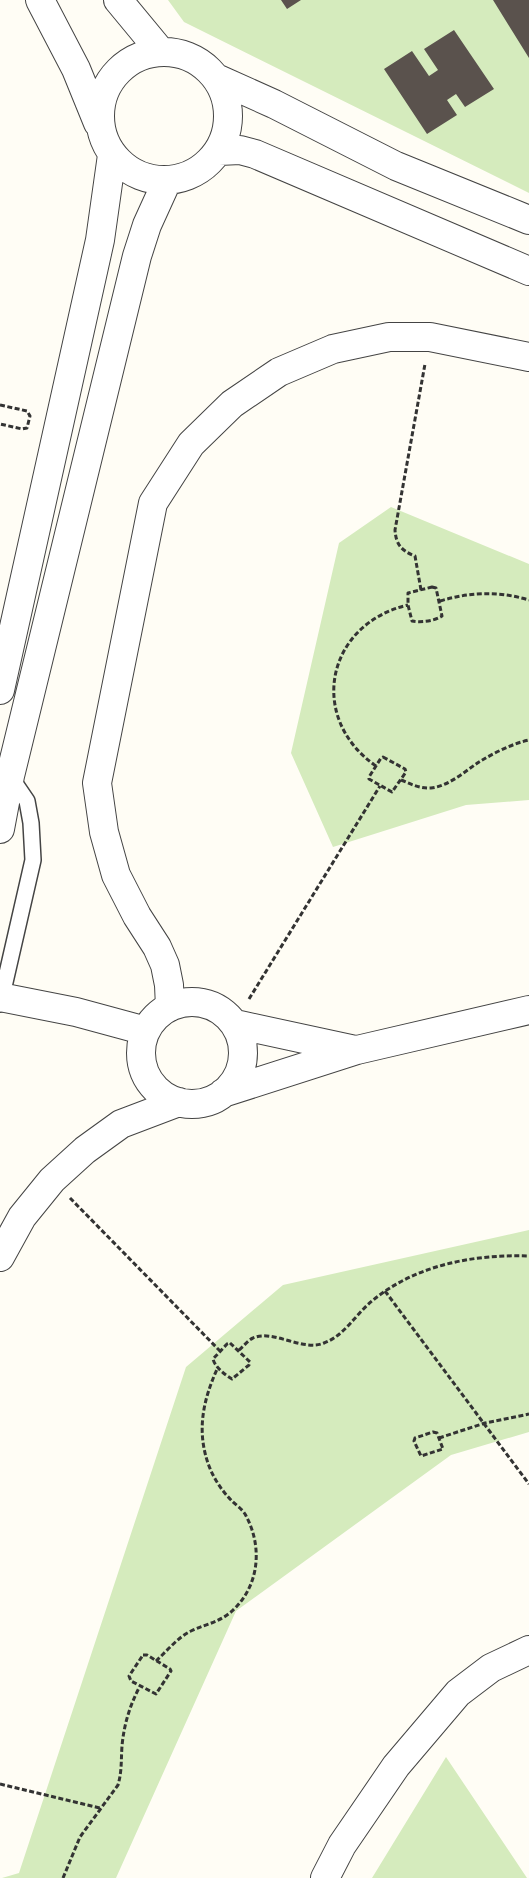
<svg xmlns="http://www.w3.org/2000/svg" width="529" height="1878" font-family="'Playfair Display',serif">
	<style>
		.green { fill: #d5ebbd }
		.building { fill: #5a524d }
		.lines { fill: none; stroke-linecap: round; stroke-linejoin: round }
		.lane-casing { stroke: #444; stroke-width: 18 }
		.street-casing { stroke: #444; stroke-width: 30 }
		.path { stroke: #333; stroke-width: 3; stroke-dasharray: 5 2.5; stroke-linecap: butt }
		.lane { stroke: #fff; stroke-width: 15 }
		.street { stroke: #fff; stroke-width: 28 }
	</style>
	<rect width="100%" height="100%" fill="#fffdf5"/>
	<path class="green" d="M168,0H529V193L184,22Z
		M391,507L529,564V800L466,805L333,847L291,753L339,543Z
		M529,1230V1432L451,1455L236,1611L116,1878H2L19,1873L186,1367L283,1285Z
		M446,1757L527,1878H372Z"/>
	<path class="building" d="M281,0H301L287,9Z
		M493,0H529V58Z
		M454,30L494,89L465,107L456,94L447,100L457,115L427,134L384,69L412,51L429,76L438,70L424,49Z"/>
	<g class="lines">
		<defs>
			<path id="lane" d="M0,1004L33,860L31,823L27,801L10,776"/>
			<path id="street" d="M40,0L76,69L98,123
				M118,0L161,52
				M100 116a64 64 0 1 1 128 0a64 64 0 1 1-128 0Z
				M216,78L274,104L396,166L529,220
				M219,151L240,150L255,154L529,271
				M0,690L100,240L112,155
				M0,829L10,776L137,256L147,225L167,181
				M0,997L76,1012L146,1031
				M141 1053a51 51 0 1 1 102 0a51 51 0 1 1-102 0Z
				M170,1007L169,985L165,965L157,947L137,916L116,875L104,832L97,783L153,503L191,444L232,404L279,372L333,349L389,337H430L529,357
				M235,1024L355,1050
				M223,1093L357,1050L529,1010
				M0,1257L22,1217L52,1180L85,1150L121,1124L179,1102
				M325,1878L342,1845L396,1766L458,1693L491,1668L529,1650"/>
		</defs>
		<use href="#lane" class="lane-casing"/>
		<use href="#street" class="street-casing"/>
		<path class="path" d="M0,405L27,411L30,416L27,428L22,429L0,424
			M432,587L436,588L442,616C435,621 420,623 412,621L408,605V593Z
			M421,590L415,556C402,551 396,545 395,530L425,364
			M440,601C470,592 499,591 529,600
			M383,757L405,769L406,772L392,792L369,779V777L381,758Z
			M376,766C307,718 326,624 408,605
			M401,780C411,784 420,789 431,788C449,786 464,772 479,762C494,753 511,744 529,740
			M249,999L380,786
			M70,1198L220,1351
			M385,1291L529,1484
			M230,1343L250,1362L249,1365L232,1379C225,1375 215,1367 213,1359L227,1344Z
			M239,1350C243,1347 248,1340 253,1338C273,1329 303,1352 324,1343C344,1336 356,1314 372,1301C415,1265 474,1254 529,1256
			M433,1432L437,1433L443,1449L421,1456L414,1441L415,1438Z
			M439,1438L485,1423L529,1414
			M143,1655H147L170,1669L171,1671L156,1694L131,1681L129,1676Z
			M156,1661C167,1651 178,1637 191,1631C208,1623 223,1622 237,1606C260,1581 262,1544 245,1514C242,1509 236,1505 232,1501C222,1491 214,1479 209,1466C196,1431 203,1400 218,1367
			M0,1784L100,1808
			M63,1878L80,1837L118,1785C122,1771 121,1760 122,1746C124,1724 130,1705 140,1686"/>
		<use href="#lane" class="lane"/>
		<use href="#street" class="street"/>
	</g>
</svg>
